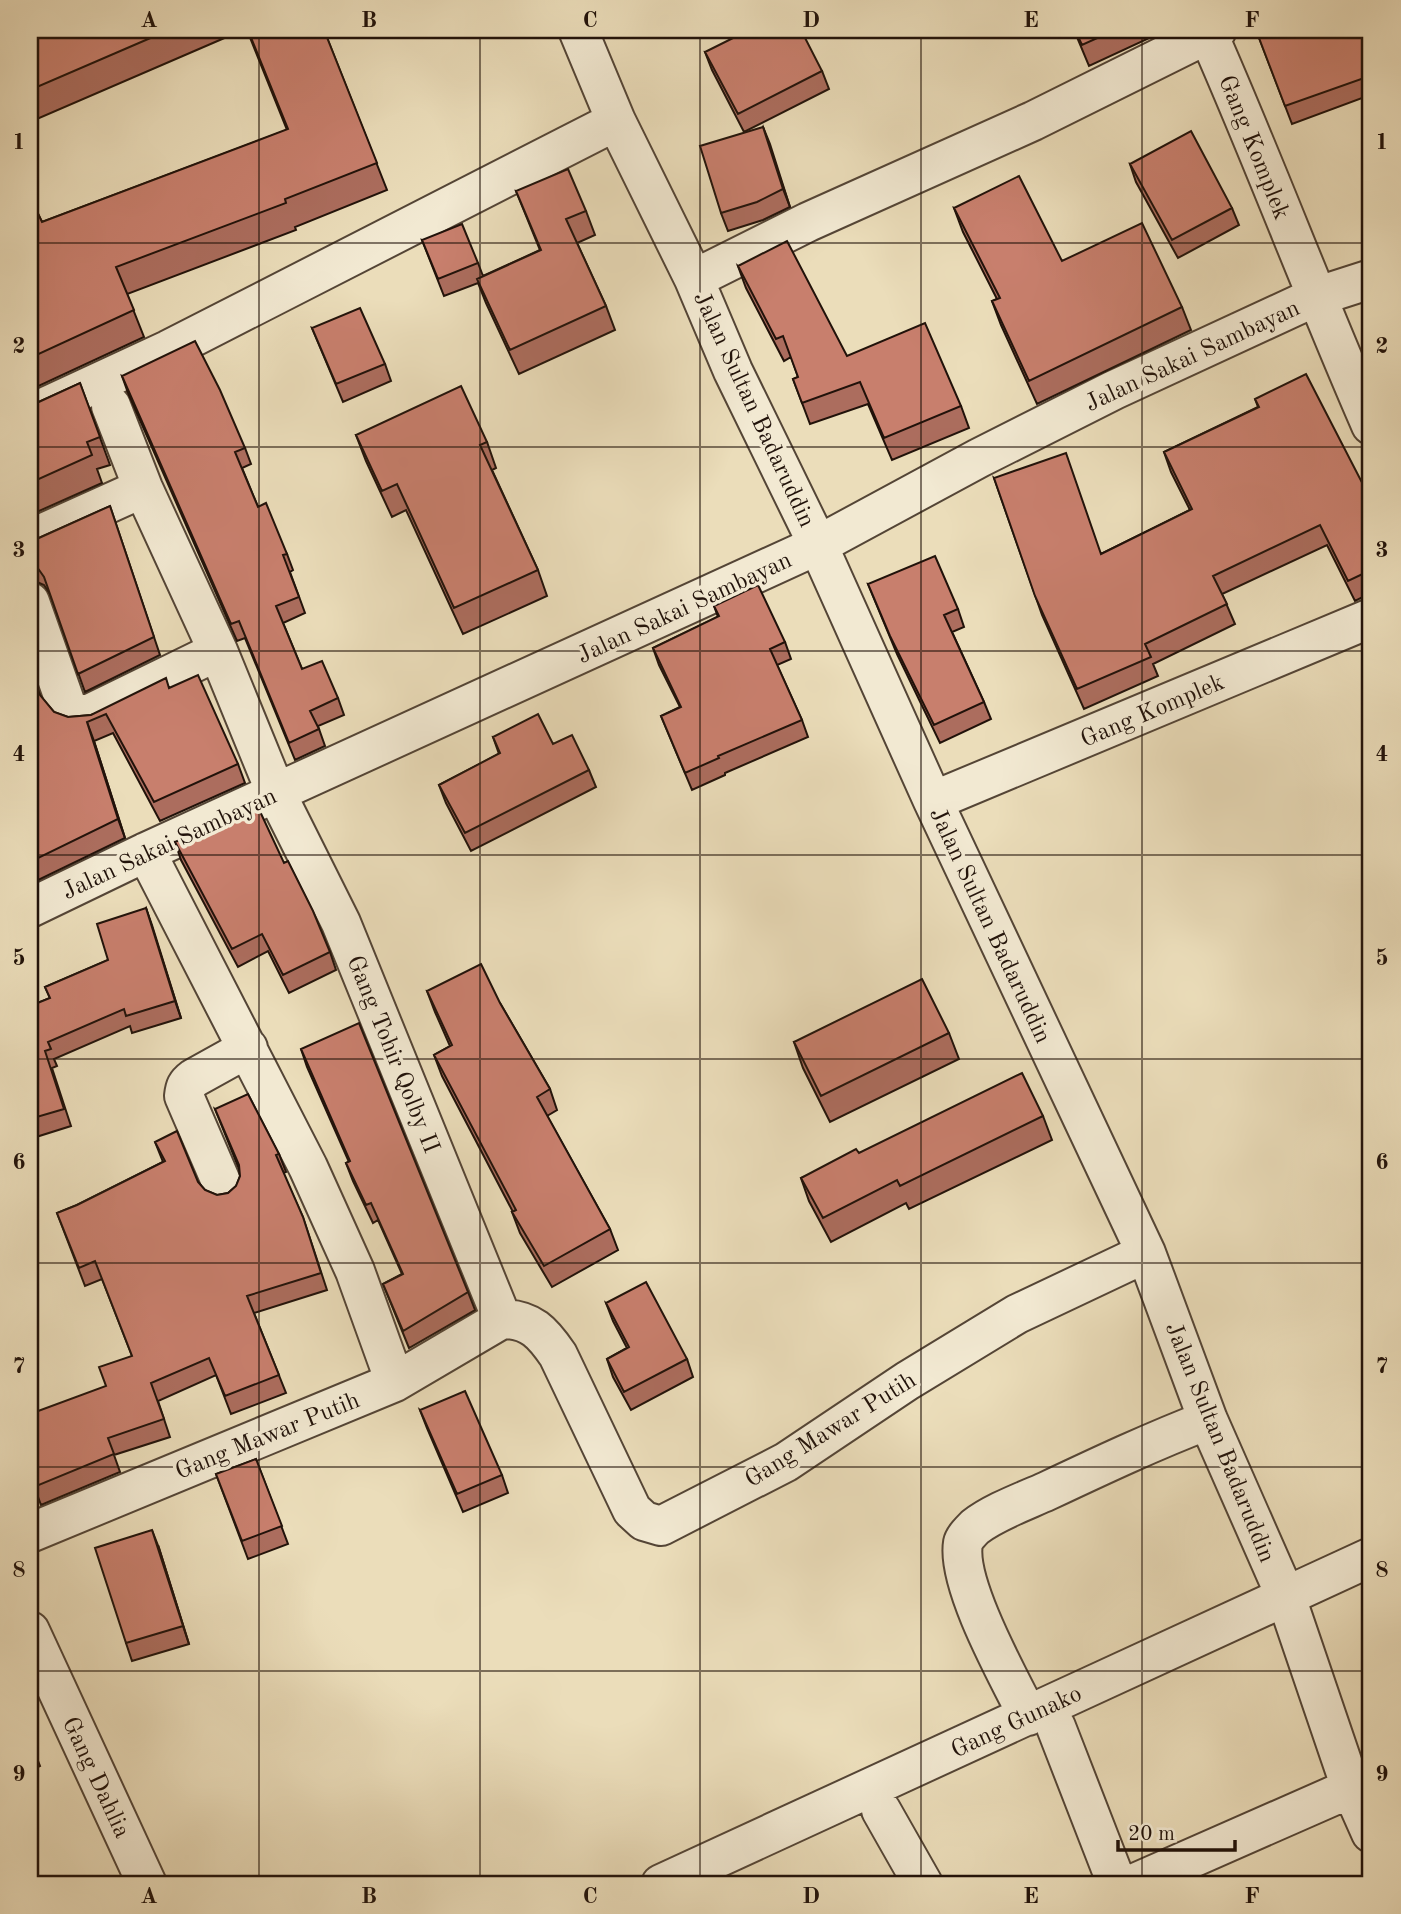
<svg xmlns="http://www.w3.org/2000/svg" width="1401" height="1914" font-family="'Old Standard TT',serif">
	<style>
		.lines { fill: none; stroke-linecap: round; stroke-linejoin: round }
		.minor-casing { stroke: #544536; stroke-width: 42 }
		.minor { stroke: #f2e9d2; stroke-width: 38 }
		.wall { fill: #ac6d5e; stroke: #21120a; stroke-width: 2 }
		.shaded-wall { fill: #8c594c; stroke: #21120a; stroke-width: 2 }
		.building { fill: #c87f6d; stroke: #21120a; stroke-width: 2 }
		.grid { fill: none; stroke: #21120a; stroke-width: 2; stroke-opacity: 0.55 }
		.labels { text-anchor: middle; stroke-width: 7; stroke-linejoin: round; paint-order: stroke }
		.street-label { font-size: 24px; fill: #21120a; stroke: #f2e9d2 }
		.neatline { fill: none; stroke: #21120a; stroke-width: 2.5 }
		.grid-label { font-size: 23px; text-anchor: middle; font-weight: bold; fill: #21120a }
	</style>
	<rect width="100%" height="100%" fill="#ebddba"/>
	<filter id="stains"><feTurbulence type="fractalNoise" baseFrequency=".00286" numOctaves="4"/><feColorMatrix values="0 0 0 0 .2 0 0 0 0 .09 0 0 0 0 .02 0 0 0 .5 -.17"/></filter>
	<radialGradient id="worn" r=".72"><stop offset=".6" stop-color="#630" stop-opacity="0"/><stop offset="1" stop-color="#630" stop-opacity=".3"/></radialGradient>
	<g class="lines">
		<defs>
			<path id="minor" d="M578,30L616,121L694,279L733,371L818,545L933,801L1146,1253L1208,1420L1286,1597L1351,1788L1371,1833
				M1217,30L1208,34C1265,163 1314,295 1371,425
				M694,279L808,222L1033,121L1208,34L1206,30
				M111,406L143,488L218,651L276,793L341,923L502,1319
				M30,414L168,350L616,121
				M30,539L143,488
				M30,602L67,707L75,714H89L218,651
				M933,801L1371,618
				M146,852L308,1167L355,1271L395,1382
				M30,908L146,852L818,545L979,458L1114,390L1315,297L1371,279
				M225,1191L184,1096C185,1087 186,1084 194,1078L248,1048
				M30,1533L395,1382L502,1319C531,1319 543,1333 558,1355L632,1510L644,1521L661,1526L786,1462L907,1381L1017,1314L1146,1253
				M30,1631L147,1884
				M1028,1716C1009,1678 956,1584 963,1543C964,1538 971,1531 975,1527C994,1512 1025,1501 1047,1491C1100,1466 1153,1441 1208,1420
				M1056,1727L1117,1884
				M881,1810L923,1884
				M661,1884L1371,1557
				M1133,1884L1351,1788"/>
		</defs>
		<use href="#minor" class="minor-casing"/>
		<use href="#minor" class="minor"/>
	</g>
	<path class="wall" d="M45,30H243L30,122V36Z
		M247,30H324L387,190L295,227L296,230L127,294L144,337L30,390V197L42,222L287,130Z
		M1074,30H1157L1158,34L1089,66Z
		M1256,30H1371V98L1370,95L1292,124Z
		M705,52L822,71L829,89L744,132L712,70Z
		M763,127L790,207L763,220L728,231L721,213Z
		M1130,164L1232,208L1239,225L1178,258L1136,182Z
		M516,191L586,211L595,235L577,243L606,306L615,330L519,374L486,303L478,283L444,296L422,240L478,263L483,276L540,250Z
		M954,208L1062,261L1182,307L1191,330L1037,404L1001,325L992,301L997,299L963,232Z
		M738,266L847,356L961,406L969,428L892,460L868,404L810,424L793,379L798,377L791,357L784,361L746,288Z
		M312,328L385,364L391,381L343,402Z
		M122,376L245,448L251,464L242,468L258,507L287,554L293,570L290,572L305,613L283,623L302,669L338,698L344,715L318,726L325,746L295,760L245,638L237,641L128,393Z
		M80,383L110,465L97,469L102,483L30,515V406Z
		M1255,399L1371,500V593L1355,601L1327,545L1222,594L1235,624L1153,664L1158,676L1084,709L1042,615L994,478L1101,554L1190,510L1171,472L1164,452L1258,407Z
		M356,435L487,442L496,468L492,470L538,570L547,596L463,634L406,510L392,517L366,461Z
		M110,506L160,655L85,692L50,594L44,585L35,581H30V542Z
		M868,584L958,609L964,627L952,632L984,702L991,719L940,743L897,654Z
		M714,606L785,642L791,659L777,665L802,720L808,737L725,773V775L692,790L661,716L680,707L659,665L653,648L718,617Z
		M30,667L40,696L54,712L68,717L91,715L170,688L238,764L245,783L160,821L113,733L94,741L125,838L30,884Z
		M493,737L553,744L589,770L596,787L471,851L446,803L439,785L499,754Z
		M175,842L284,863L330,952L336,970L289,993L268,951L238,967L181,860Z
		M146,908L181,1018L132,1033L130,1026L54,1059L57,1066L52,1068L71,1126L33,1138L36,1149L30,1151V1006L50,998L45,987L108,960Z
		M427,991L500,1003L550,1089L557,1110L547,1116L610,1229L618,1250L552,1287L520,1233L512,1212H513L442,1076L434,1055L450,1046L435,1012Z
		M949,1033L959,1059L830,1122L803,1068L794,1042Z
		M301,1049L468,1292L475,1310L409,1348L383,1284L402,1274L378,1220L373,1223L353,1181L346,1163L349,1162L307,1067Z
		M215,1109L279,1154L286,1172L283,1173L303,1217L327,1290L254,1313L286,1393L231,1414L216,1375L158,1401L170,1437L114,1455L120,1472L41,1505L30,1475L132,1356L102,1279L85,1286L57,1213L77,1205L163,1162L155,1142L198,1182L205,1190L217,1195L228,1193L236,1186L240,1176L239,1169Z
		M1043,1116L1052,1140L909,1209L906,1203L831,1242L809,1201L801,1178L859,1153Z
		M606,1303L687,1359L693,1377L631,1410L613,1377L607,1359L627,1348L613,1321Z
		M420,1410L502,1475L508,1493L463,1512L427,1428Z
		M256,1459L288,1544L248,1559L216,1474Z
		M159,1548L189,1644L132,1661L126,1643Z
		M30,1740L40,1766L30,1771Z"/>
	<path class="shaded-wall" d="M763,127L770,144L790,207L783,189Z
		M87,722L94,741L125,838L118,819Z
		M146,908L152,925L181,1018L175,1001Z
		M152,1530L159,1548L189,1644L183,1626Z"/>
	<path class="building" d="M45,30H169L30,90V36Z
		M248,30H324L377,163L285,199L286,203L116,267L134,310L30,358V197L42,222L288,129Z
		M749,30H801L822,71L738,114L705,52Z
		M1075,30H1115L1082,45Z
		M1256,30H1371V96L1364,78L1285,106Z
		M763,127L783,189L757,202L721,213L700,146Z
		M1191,131L1232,208L1172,240L1130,164Z
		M568,169L586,211L566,219L606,306L510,350L477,279L541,250L516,191Z
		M1019,176L1062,261L1142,223L1182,307L1029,381L992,301L1000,298L954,208Z
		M1371,183V205L1366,184Z
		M462,224L478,263L438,279L422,240Z
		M787,241L847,356L925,323L961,406L884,438L860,382L802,403L793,379L798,377L783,336L776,339L738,266Z
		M360,308L385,364L336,384L312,328Z
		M195,341L220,390L245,448L235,452L258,507L266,503L287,554L283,555L299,597L276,606L302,669L322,661L338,698L310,711L319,729L289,743L239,621L231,624L122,376Z
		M1306,374L1371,500V570L1348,581L1320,525L1213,576L1227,604L1145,644L1151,657L1077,689L1035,596L994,478L1066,453L1101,554L1192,509L1164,452L1259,407L1255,399Z
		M80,383L100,437L87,442L92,455L30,483V406Z
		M461,386L487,442L480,445L538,570L454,608L397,484L382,491L356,435Z
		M110,506L154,637L78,674L44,577L37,567L30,564V542Z
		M935,556L958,609L944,615L984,702L934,725L890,636L868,584Z
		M758,585L785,642L770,649L802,720L718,756L719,758L685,773L661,716L681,707L653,648L719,616L714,606Z
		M30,668L40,695L54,712L68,717L91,715L166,678L169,688L198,675L238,764L154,802L106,714L87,722L118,819L30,862Z
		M538,714L553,744L572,735L589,770L465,833L439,785L500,753L493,737Z
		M257,805L284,863L288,861L313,911L330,952L283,975L262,934L232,949L175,842Z
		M146,908L175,1001L126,1016L124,1009L48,1042L51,1049L45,1051L64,1109L30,1119V1006L50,998L45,987L108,960L97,924Z
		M481,964L500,1003L550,1089L537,1097L610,1229L544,1266L512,1212L516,1210L434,1055L452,1045L427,991Z
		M922,979L949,1033L821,1096L794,1042Z
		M359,1023L468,1292L403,1331L383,1284L403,1274L371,1203L366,1205L346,1163L350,1161L301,1049Z
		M1022,1073L1043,1116L900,1186L897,1180L823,1218L801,1178L856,1149L859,1153Z
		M248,1094L279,1154L276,1155L303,1217L321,1273L247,1296L279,1375L225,1396L209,1358L151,1383L164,1419L108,1438L114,1454L34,1487L30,1474V1414L106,1386L99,1367L132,1356L95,1261L79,1268L57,1213L77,1205L165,1161L155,1142L177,1131L198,1182L205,1190L217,1195L228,1193L236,1186L240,1176L239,1165L215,1109Z
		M646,1282L687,1359L624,1392L607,1359L629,1347L606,1303Z
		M465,1391L502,1475L457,1494L420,1410Z
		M256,1459L282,1526L242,1541L216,1474Z
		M152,1530L183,1626L126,1643L95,1548Z
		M30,1740L33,1748L30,1750Z"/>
	<path class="grid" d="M259,30V1884M480,30V1884M700,30V1884M921,30V1884M1142,30V1884M30,243H1371M30,447H1371M30,651H1371M30,855H1371M30,1059H1371M30,1263H1371M30,1467H1371M30,1671H1371"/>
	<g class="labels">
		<g class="street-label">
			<text transform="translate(1255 147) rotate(68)" y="8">Gang Komplek</text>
			<text transform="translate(1192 355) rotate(-25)" y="8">Jalan Sakai Sambayan</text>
			<text transform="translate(755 409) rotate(65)" y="8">Jalan Sultan Badaruddin</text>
			<text transform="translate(684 607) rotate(-25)" y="8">Jalan Sakai Sambayan</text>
			<text transform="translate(1152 710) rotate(-23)" y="8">Gang Komplek</text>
			<text transform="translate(169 843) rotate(-25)" y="8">Jalan Sakai Sambayan</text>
			<text transform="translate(991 925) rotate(65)" y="8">Jalan Sultan Badaruddin</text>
			<text transform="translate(394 1054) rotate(68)" y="8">Gang Tohir Qolby II</text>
			<text transform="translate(830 1429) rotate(-32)" y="8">Gang Mawar Putih</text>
			<text transform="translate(267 1435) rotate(-22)" y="8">Gang Mawar Putih</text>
			<text transform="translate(1221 1442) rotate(68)" y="8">Jalan Sultan Badaruddin</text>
			<text transform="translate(1016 1721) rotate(-25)" y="8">Gang Gunako</text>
			<text transform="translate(97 1777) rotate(65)" y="8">Gang Dahlia</text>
		</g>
	</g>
	<rect width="1401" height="1914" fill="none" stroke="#ebddba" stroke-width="77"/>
	<path d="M1118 1840v10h117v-10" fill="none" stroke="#21120a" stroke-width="3.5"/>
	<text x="1128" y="1840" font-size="21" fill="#21120a" stroke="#f2e9d2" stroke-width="5" paint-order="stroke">20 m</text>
	<rect x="38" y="38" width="1324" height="1838" class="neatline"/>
	<g class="grid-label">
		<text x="149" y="27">A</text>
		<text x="369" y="27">B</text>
		<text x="590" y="27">C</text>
		<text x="811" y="27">D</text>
		<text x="1031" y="27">E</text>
		<text x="1252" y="27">F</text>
		<text x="19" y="149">1</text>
		<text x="1382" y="149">1</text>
		<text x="19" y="353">2</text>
		<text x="1382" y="353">2</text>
		<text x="19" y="557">3</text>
		<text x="1382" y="557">3</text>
		<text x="19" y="761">4</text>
		<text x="1382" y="761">4</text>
		<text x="19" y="965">5</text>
		<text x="1382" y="965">5</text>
		<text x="19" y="1169">6</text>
		<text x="1382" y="1169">6</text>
		<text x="19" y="1373">7</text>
		<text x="1382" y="1373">7</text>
		<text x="19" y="1577">8</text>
		<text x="1382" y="1577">8</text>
		<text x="19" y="1781">9</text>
		<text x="1382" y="1781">9</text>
		<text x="149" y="1903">A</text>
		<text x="369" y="1903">B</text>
		<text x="590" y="1903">C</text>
		<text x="811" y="1903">D</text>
		<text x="1031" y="1903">E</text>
		<text x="1252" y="1903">F</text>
	</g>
	<rect width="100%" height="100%" filter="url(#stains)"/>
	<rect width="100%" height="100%" fill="url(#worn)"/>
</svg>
